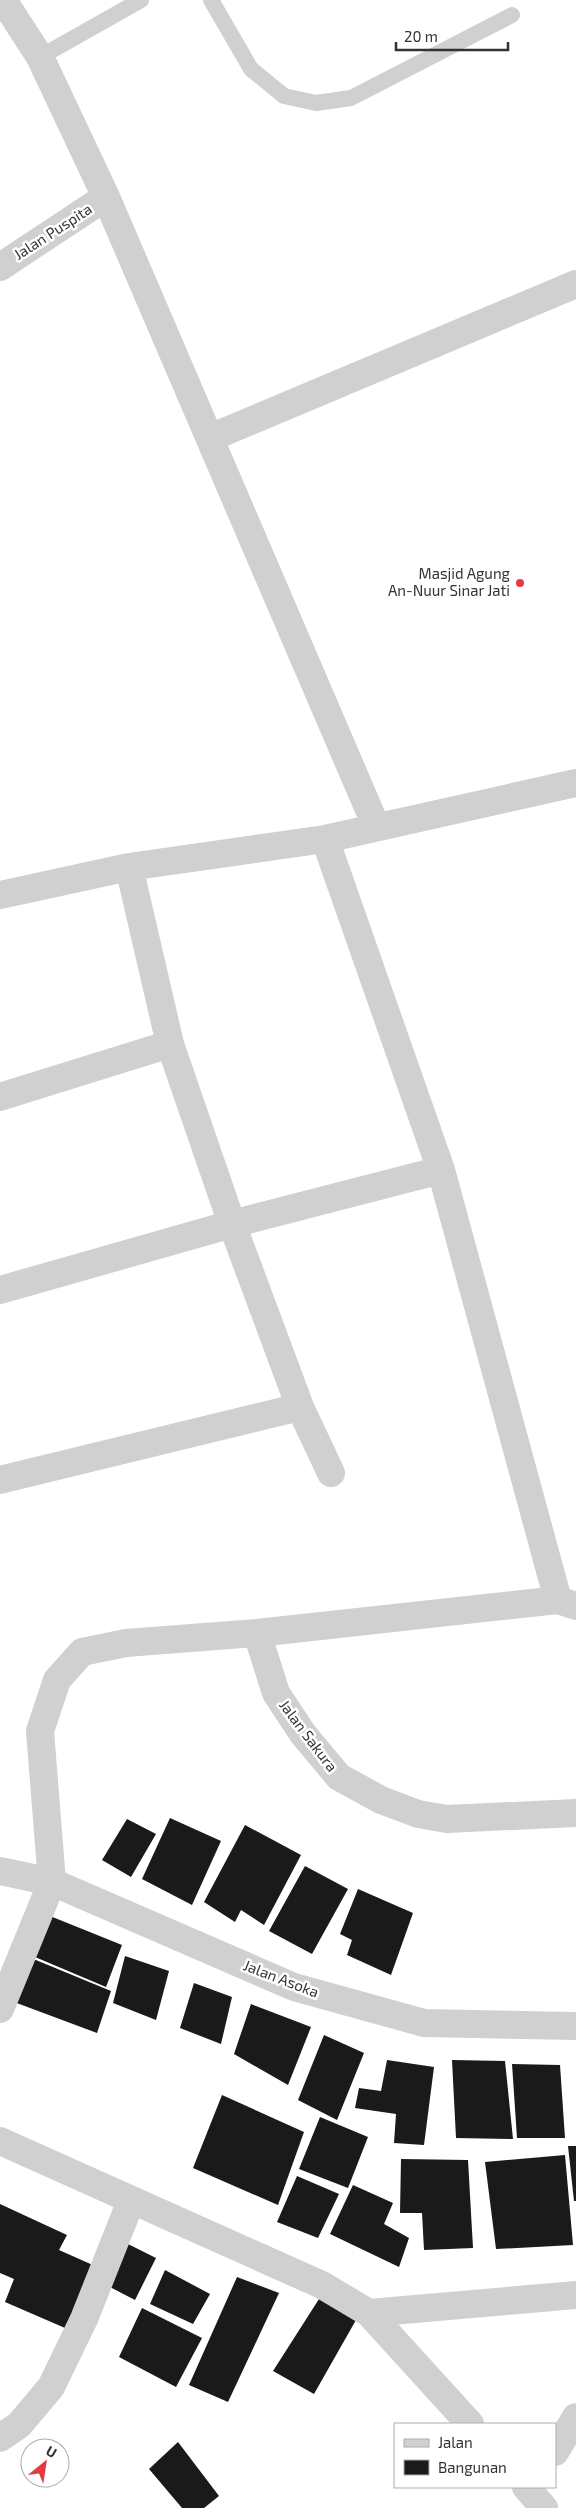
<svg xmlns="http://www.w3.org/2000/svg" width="576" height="2508" font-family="'Exo 2',sans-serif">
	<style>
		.building { fill: #1a1a1a }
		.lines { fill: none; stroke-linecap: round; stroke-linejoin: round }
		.lane { stroke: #d0d0d0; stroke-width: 16 }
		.street { stroke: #d0d0d0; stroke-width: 28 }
		.poi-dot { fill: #e63946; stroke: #fff; stroke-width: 2 }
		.labels { text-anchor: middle; stroke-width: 5; stroke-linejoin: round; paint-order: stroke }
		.street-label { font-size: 15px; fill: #333; stroke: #fff }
		.poi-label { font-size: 15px; fill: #333; stroke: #fff; text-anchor: end }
	</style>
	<rect width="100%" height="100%" fill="#fff"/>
	<path class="building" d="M170,1818L221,1841L192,1905L142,1879Z
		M127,1819L156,1834L131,1877L102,1860Z
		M245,1825L301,1855L264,1925L241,1910L235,1922L204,1902Z
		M305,1866L348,1889L312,1954L269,1931Z
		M358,1889L413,1913L391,1975L347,1955L352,1940L340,1934Z
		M50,1916L122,1945L106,1987L35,1957Z
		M125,1956L169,1971L156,2020L113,2003Z
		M31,1958L111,1991L97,2033L14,2002Z
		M194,1983L232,1997L221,2044L180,2028Z
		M251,2004L311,2027L288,2085L234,2054Z
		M324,2035L364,2053L337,2120L298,2100Z
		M387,2060L434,2067L424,2145L394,2143L396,2114L355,2108L359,2088L381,2091Z
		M452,2060L505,2061L513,2139L456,2138Z
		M512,2064L560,2065L565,2138H517Z
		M222,2095L304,2132L278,2205L193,2168Z
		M320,2117L368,2137L348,2188L299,2169Z
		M568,2146H576V2201H574Z
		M565,2155L573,2245L496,2249L485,2162Z
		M401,2159L468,2160L473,2248L424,2250L422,2213H400Z
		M297,2176L339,2194L318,2238L277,2222Z
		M353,2185L393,2203L384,2224L409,2238L399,2267L330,2234Z
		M0,2204L67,2235L59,2250L95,2266L65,2328L5,2302L14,2279L0,2273Z
		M122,2241L156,2258L135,2300L106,2285Z
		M165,2270L210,2294L193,2324L150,2304Z
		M237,2277L279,2293L228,2402L189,2385Z
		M319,2299L356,2320L314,2394L273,2371Z
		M142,2308L202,2338L176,2387L119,2357Z
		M178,2442L219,2496L204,2508H182L149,2469Z"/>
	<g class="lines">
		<path class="lane" d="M211,0L251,69L284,96L316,103L351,98L512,15
			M40,57L141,0"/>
		<path class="street" d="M3,0L40,57L106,197L376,826
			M0,267L106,197
			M210,438L576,284
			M325,839L441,1170L558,1600L576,1606
			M129,867L170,1044L232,1224L300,1407L331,1473
			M0,895L129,867L325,839L576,783
			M0,1097L170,1044
			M0,1290L232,1224L441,1170
			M0,1480L300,1407
			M257,1633L276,1693L303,1734L339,1777L381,1800L418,1814L447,1819L576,1813
			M0,1871L52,1882L294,1987L424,2023L576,2026
			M0,2009L52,1882L40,1731L57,1680L82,1652L126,1643L257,1633L558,1600
			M0,2141L322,2285L369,2313L470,2424
			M369,2313L576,2295
			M0,2438L19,2425L51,2387L84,2319L131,2201
			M555,2452L576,2417
			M526,2487L544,2508"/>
	</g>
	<circle class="poi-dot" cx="520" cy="583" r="5"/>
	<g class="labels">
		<g class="street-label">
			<text transform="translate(53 232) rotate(-33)" y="5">Jalan Puspita</text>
			<text transform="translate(308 1736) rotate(53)" y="5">Jalan Sakura</text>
			<text transform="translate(281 1979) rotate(21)" y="5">Jalan Asoka</text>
		</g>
		<g class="poi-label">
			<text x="510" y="579">Masjid Agung<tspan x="510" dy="17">An-Nuur Sinar Jati</tspan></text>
		</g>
	</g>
	<rect x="394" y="2423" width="162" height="65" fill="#ffffff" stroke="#adadad"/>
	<rect x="404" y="2439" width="25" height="8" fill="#d0d0d0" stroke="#adadad"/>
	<text x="438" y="2448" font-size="15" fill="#333333">Jalan</text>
	<rect x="404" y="2460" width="25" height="15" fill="#1a1a1a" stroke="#adadad"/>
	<text x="438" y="2473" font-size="15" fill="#333333">Bangunan</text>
	<g transform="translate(45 2463) rotate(30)"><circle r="24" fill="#ffffff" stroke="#adadad"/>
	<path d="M0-4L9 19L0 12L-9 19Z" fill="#e63946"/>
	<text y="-8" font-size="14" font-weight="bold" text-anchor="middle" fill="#333333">U</text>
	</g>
	<path d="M396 42v8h112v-8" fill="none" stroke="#333333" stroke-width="2.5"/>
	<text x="404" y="42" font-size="15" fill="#333333" stroke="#ffffff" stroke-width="4" paint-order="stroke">20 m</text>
</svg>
